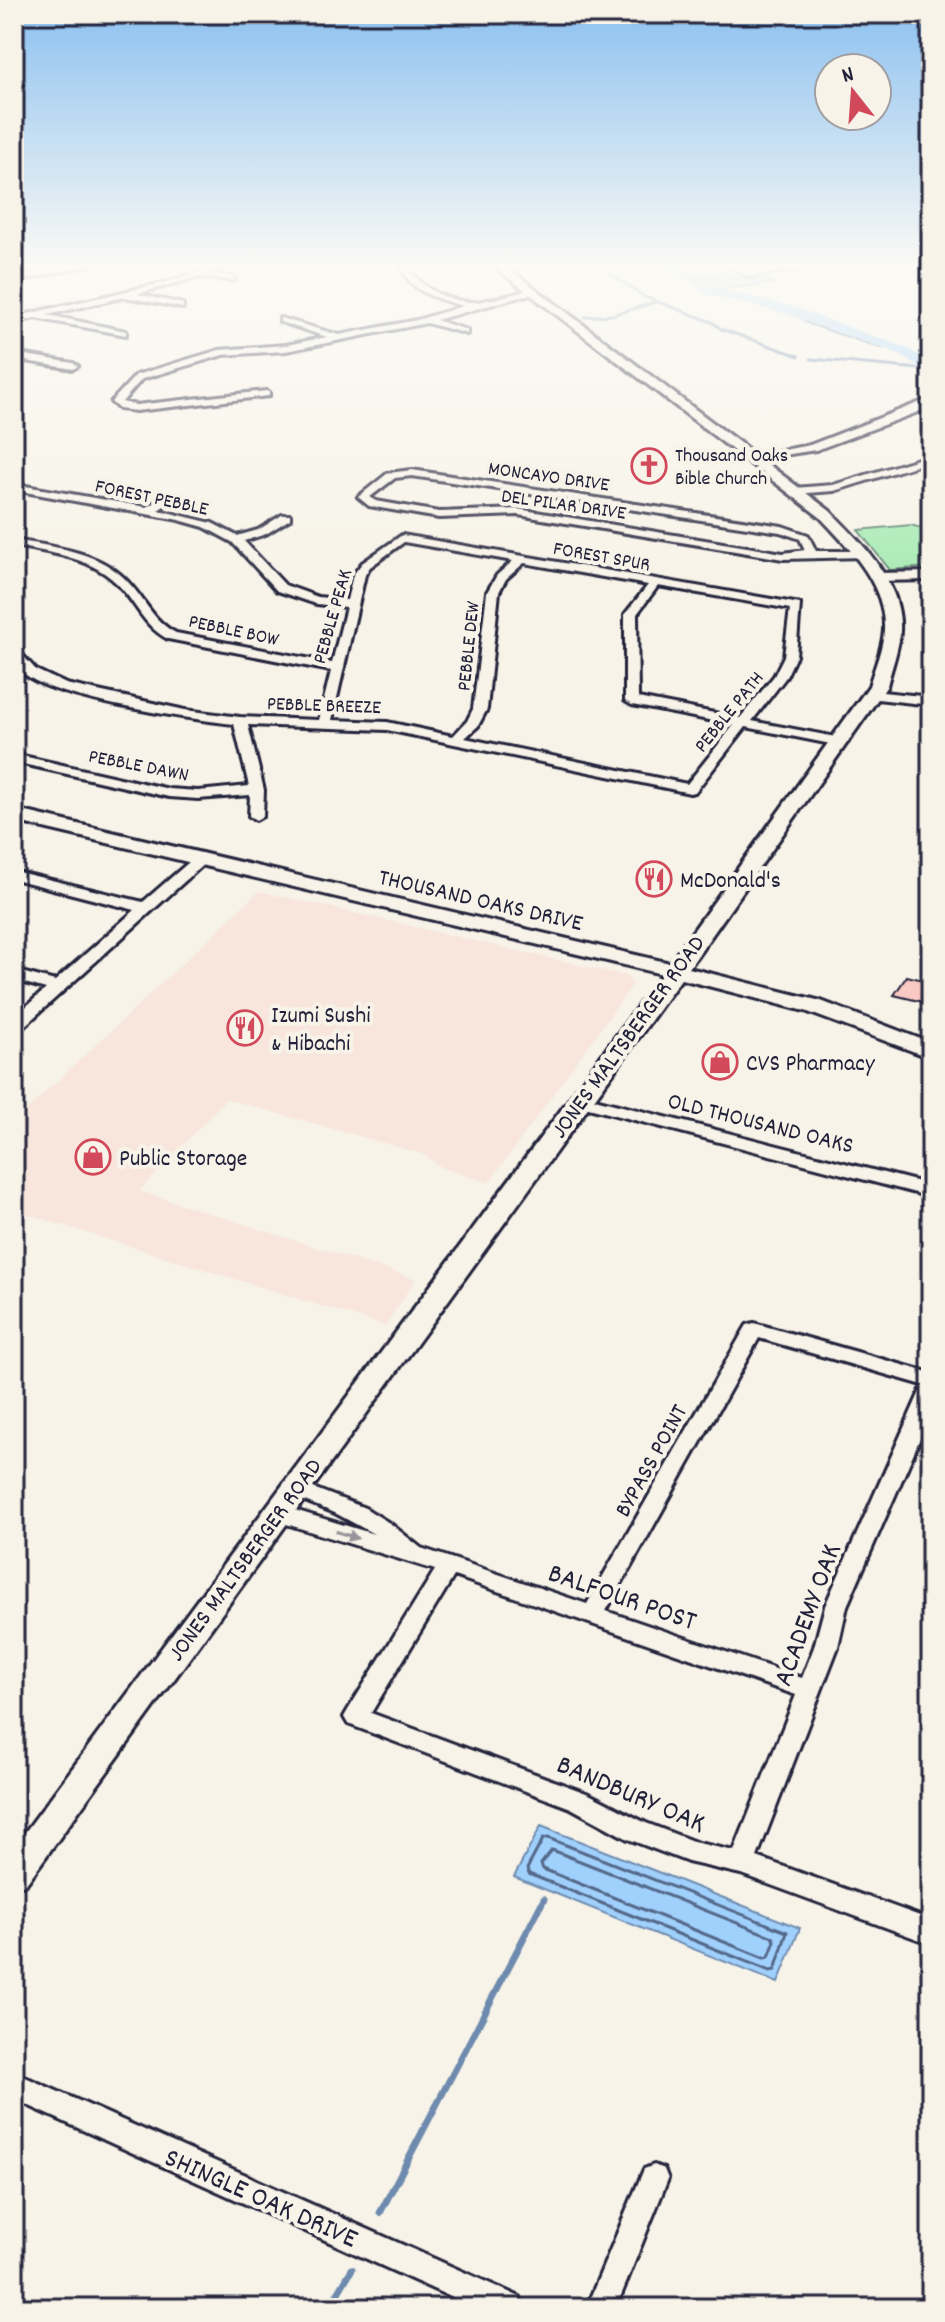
<svg xmlns="http://www.w3.org/2000/svg" width="945" height="2322" font-family="Dekko,sans-serif">
	<style>
		.built { fill: #f8e6dd }
		.green { fill: #a7eab3; stroke: #648677; stroke-width: 2 }
		.water { fill: #a0d1fd; stroke: #6e8baf; stroke-width: 2 }
		.lines { fill: none; stroke-linecap: round; stroke-linejoin: round }
		.shore { stroke: #546889; stroke-width: 3 }
		.stream-far1 { stroke: #6e8baf; stroke-width: 3 }
		.stream { stroke: #6e8baf; stroke-width: 7 }
		.river { fill: #a0d1fd; fill-rule: evenodd }
		.building { fill: #fac9c4; stroke: #22223b; stroke-width: 2 }
		.minor-casing { stroke: #22223b; stroke-width: 6 }
		.secondary-casing { stroke: #22223b; stroke-width: 6 }
		.minor { fill: #f7f3e8; fill-rule: evenodd }
		.secondary { fill: #f7f3e8; fill-rule: evenodd }
		.oneway { fill: #97959a }
		.labels { text-anchor: middle; stroke-width: 8; stroke-linejoin: round; paint-order: stroke }
		.far-poi-label { font-size: 20px; fill: #22223b; stroke: #f7f3e8; text-anchor: start }
		.far-street-label { font-size: 20px; fill: #22223b; stroke: #f7f3e8 }
		.poi-label { font-size: 24px; fill: #22223b; stroke: #f7f3e8; text-anchor: start }
		.street-label { font-size: 24px; fill: #22223b; stroke: #f7f3e8 }
		.near-street-label { font-size: 28px; fill: #22223b; stroke: #f7f3e8 }
	</style>
	<rect width="100%" height="100%" fill="#f7f3e8"/>
	<filter id="ink" filterUnits="userSpaceOnUse"><feTurbulence type="fractalNoise" baseFrequency=".0125" numOctaves="2"/><feDisplacementMap in="SourceGraphic" scale="16" xChannelSelector="R" yChannelSelector="G"/><feConvolveMatrix kernelMatrix="1 2 1 2 8 2 1 2 1" color-interpolation-filters="sRGB"/></filter>
	<g filter="url(#ink)">
		<path class="built" d="M259,891L627,976L633,984L489,1183L443,1168L422,1154L226,1099L140,1191L416,1279L385,1326L14,1210V1122Z"/>
		<path class="green" d="M911,525L931,531V567L890,570L858,530Z"/>
		<path class="water" d="M723,273C740,283 759,274 775,283L713,290L692,277Z
			M807,316L895,345L897,347L880,348L809,324L802,319Z
			M541,1826L800,1928L778,1983L514,1877Z"/>
		<g class="lines">
			<path class="shore" d="M548,1838L787,1932L775,1970L770,1971L529,1874L527,1869L543,1839Z
				M552,1850L773,1937L775,1941L769,1957L764,1958L543,1869L541,1864Z"/>
			<path class="stream-far1" d="M609,265L608,272L645,297L712,322L721,329L799,356
				M585,317L612,315L656,302
				M811,359L931,370"/>
			<path class="stream" d="M380,2213L544,1899
				M329,2308L352,2269"/>
			<path class="river" d="M664,265H679L719,289L793,307L909,349L931,363V374L897,353L783,313L709,295Z"/>
		</g>
		<path class="building" d="M907,976L931,982V1004L894,995Z"/>
		<g class="lines">
			<defs>
				<path id="minor" d="M75,265H90L14,282V276Z
					M216,265H227L208,273L234,277V281L198,277L137,294L183,304V308L125,297L47,315L126,331V335L35,318L14,323V317L171,281Z
					M400,265H408C417,287 447,301 471,302C482,303 520,292 534,289L538,292L436,320L467,330V334L427,323L286,351L223,355L142,379L122,402L136,405L266,391L269,392V396L136,411L119,409L111,402L136,375L219,350L286,345L327,337L280,322V318L339,335L417,320L463,306C437,298 410,293 400,265Z
					M724,265H735L750,270L837,265L749,276Z
					M14,353L73,363L78,366L73,369L14,359Z
					M931,398V405L918,412L816,450L751,460L746,457L810,445Z
					M931,455V461L834,491L794,494L789,491L794,488L833,485Z
					M412,470L782,526L808,535L816,551H864L870,554L864,557L783,559L518,515L439,518L369,506L358,497L388,473ZM412,476L780,532L800,539L805,550L783,553L518,509L439,512L376,501L370,497L395,478Z
					M14,484L146,507L169,495L173,496V500L158,510L212,523L237,536L258,530L282,515H290V519L266,534L244,541L285,585L318,597L347,600L353,575L362,563L402,535L800,604L796,656L786,677L752,721L841,738L848,742L841,746L746,727L695,792L690,793L387,730L248,725L264,790L263,816L256,820L249,816L250,795L198,799L169,797L14,762V754L169,789L198,791L249,786L234,724C191,719 57,700 26,675C22,672 18,665 14,661V649L18,650L36,670L66,684L185,710L240,717L319,720L331,671L168,639C145,627 138,607 122,589C95,557 52,553 14,546V540C54,547 101,551 129,583C146,601 153,621 176,633L332,663L346,607L316,604L277,591L232,542L204,527L179,520L14,490ZM404,542L513,561L497,575L487,592L473,709L467,721L453,736L387,722L332,720L365,575L370,567ZM524,563L648,585L625,614V701L632,705L734,725L687,784L465,738L478,726L487,709L499,592L506,579ZM658,586L790,609L784,656L774,676L740,718L638,698L637,614Z
					M931,572V580L877,581L871,577L877,573Z
					M873,691L931,697V705L868,698L867,695Z
					M201,855L208,859L206,862L20,1030L14,1031V1017L46,989L14,980V970L55,981L135,910L14,879V871L143,902L196,856Z
					M579,1095L931,1185V1197L573,1104L570,1100Z
					M754,1323L931,1373V1413L847,1606L838,1647L757,1857L931,1920V1944L741,1874L688,1862L628,1839L571,1808L348,1724L344,1717L348,1710L435,1570L270,1519L267,1513L270,1507L278,1505L374,1534L335,1513L287,1494L284,1489L287,1484L295,1481L365,1508L391,1524L421,1548L587,1604L744,1330L747,1325ZM759,1338L923,1385L825,1606L814,1647L802,1678L606,1611ZM454,1576L796,1695L734,1851L698,1843L646,1823L589,1794L371,1713Z
					M14,2072L520,2297L524,2308H475L14,2099Z
					M654,2165L664,2169L668,2179L616,2308H586L644,2169Z"/>
				<path id="secondary" d="M492,265H504L830,511C861,542 903,583 900,631C899,649 891,669 887,686L689,968L821,1001L931,1043V1058L805,1011L681,979L26,1884L14,1889V1847L662,974L14,821V809L670,963L869,686C874,669 883,648 884,630C886,584 849,548 820,517Z"/>
			</defs>
			<use href="#minor" class="minor-casing"/>
			<use href="#secondary" class="secondary-casing"/>
			<use href="#minor" class="minor"/>
			<use href="#secondary" class="secondary"/>
		</g>
		<defs><path id="oneway-solid" d="M-6-.8H1V-3.2L6.5 0L1 3.2V.8H-6Z" transform="scale(2)"/></defs>
		<use class="oneway" href="#oneway-solid" transform="translate(347 1535) rotate(18)"/>
	</g>
	<linearGradient id="sky" x2="0" y2="1"><stop stop-color="#8bc0f0"/><stop offset="0.45" stop-color="#fbfaf5"/><stop offset="1" stop-color="#fbfaf5" stop-opacity="0"/></linearGradient>
	<rect width="945" height="590" fill="url(#sky)"/>
	<defs>
		<symbol id="church-ring" viewBox="-11 -11 22 22"><circle r="9.5" fill="#f7f3e8" stroke="#d1495b" stroke-width="1.5"/><path d="M-1.2-6h2.4v3.5h3.3v2.4h-3.3V6h-2.4V-.1h-3.3v-2.4h3.3Z" fill="#d1495b"/></symbol>
		<symbol id="restaurant-ring" viewBox="-11 -11 22 22"><circle r="9.5" fill="#f7f3e8" stroke="#d1495b" stroke-width="1.5"/><path d="M-5-6h1v4h1v-4h1v4h1v-4h1v5L-1.5 .5V6h-2V.5L-5-1ZM5-6V6H3V1.5H1.5Q1.5-4 5-6Z" fill="#d1495b"/></symbol>
		<symbol id="shop-ring" viewBox="-11 -11 22 22"><circle r="9.5" fill="#f7f3e8" stroke="#d1495b" stroke-width="1.5"/><path d="M-5-2.5h2.3a2.7 3.5 0 0 1 5.4 0H5L5.5 6h-11ZM-1.5-2.5h3a1.5 2.3 0 0 0-3 0Z" fill="#d1495b"/></symbol>
	</defs>
	<g fill-rule="evenodd">
		<use href="#church-ring" x="629" y="446" width="40" height="40"/>
		<use href="#restaurant-ring" x="634" y="859" width="40" height="40"/>
		<use href="#restaurant-ring" x="225" y="1008" width="40" height="40"/>
		<use href="#shop-ring" x="700" y="1042" width="40" height="40"/>
		<use href="#shop-ring" x="73" y="1137" width="40" height="40"/>
	</g>
	<g class="labels">
		<g class="far-poi-label">
			<text x="675" y="461">Thousand Oaks<tspan x="675" dy="23">Bible Church</tspan></text>
		</g>
		<g class="far-street-label">
			<text transform="translate(549 475) rotate(8)" y="7">MONCAYO DRIVE</text>
			<text transform="translate(152 496) rotate(12)" y="7">FOREST PEBBLE</text>
			<text transform="translate(564 503) rotate(8)" y="7">DEL PILAR DRIVE</text>
			<text transform="translate(602 555) rotate(10)" y="7">FOREST SPUR</text>
			<text transform="translate(331 616) rotate(-74)" y="7">PEBBLE PEAK</text>
			<text transform="translate(234 629) rotate(12)" y="7">PEBBLE BOW</text>
			<text transform="translate(467 646) rotate(-84)" y="7">PEBBLE DEW</text>
			<text transform="translate(324 704) rotate(2)" y="7">PEBBLE BREEZE</text>
			<text transform="translate(728 711) rotate(-51)" y="7">PEBBLE PATH</text>
			<text transform="translate(139 764) rotate(11)" y="7">PEBBLE DAWN</text>
		</g>
		<g class="poi-label">
			<text x="680" y="887">McDonald's</text>
			<text x="271" y="1022">Izumi Sushi<tspan x="271" dy="28">&amp; Hibachi</tspan></text>
			<text x="746" y="1070">CVS Pharmacy</text>
			<text x="119" y="1165">Public Storage</text>
		</g>
		<g class="street-label">
			<text transform="translate(481 899) rotate(13)" y="8">THOUSAND OAKS DRIVE</text>
			<text transform="translate(627 1036) rotate(-54)" y="8">JONES MALTSBERGER ROAD</text>
			<text transform="translate(761 1122) rotate(14)" y="8">OLD THOUSAND OAKS</text>
			<text transform="translate(650 1460) rotate(-61)" y="8">BYPASS POINT</text>
			<text transform="translate(244 1559) rotate(-54)" y="8">JONES MALTSBERGER ROAD</text>
		</g>
		<g class="near-street-label">
			<text transform="translate(623 1595) rotate(19)" y="10">BALFOUR POST</text>
			<text transform="translate(805 1614) rotate(-70)" y="10">ACADEMY OAK</text>
			<text transform="translate(632 1792) rotate(23)" y="10">BANDBURY OAK</text>
			<text transform="translate(262 2196) rotate(24)" y="10">SHINGLE OAK DRIVE</text>
		</g>
	</g>
	<rect width="945" height="2322" fill="none" stroke="#f7f3e8" stroke-width="48"/>
	<rect x="24" y="24" width="897" height="2274" fill="none" stroke="#22223b" stroke-width="3" filter="url(#ink)"/>
	<g transform="translate(853 92) rotate(343)"><circle r="38" fill="#f7f3e8" stroke="#a29fa3" stroke-width="2"/>
	<path d="M0-6L14 30L0 20L-14 30Z" fill="#d1495b"/>
	<text y="-12" font-size="22" font-weight="bold" text-anchor="middle" fill="#22223b">N</text>
	</g>
</svg>
